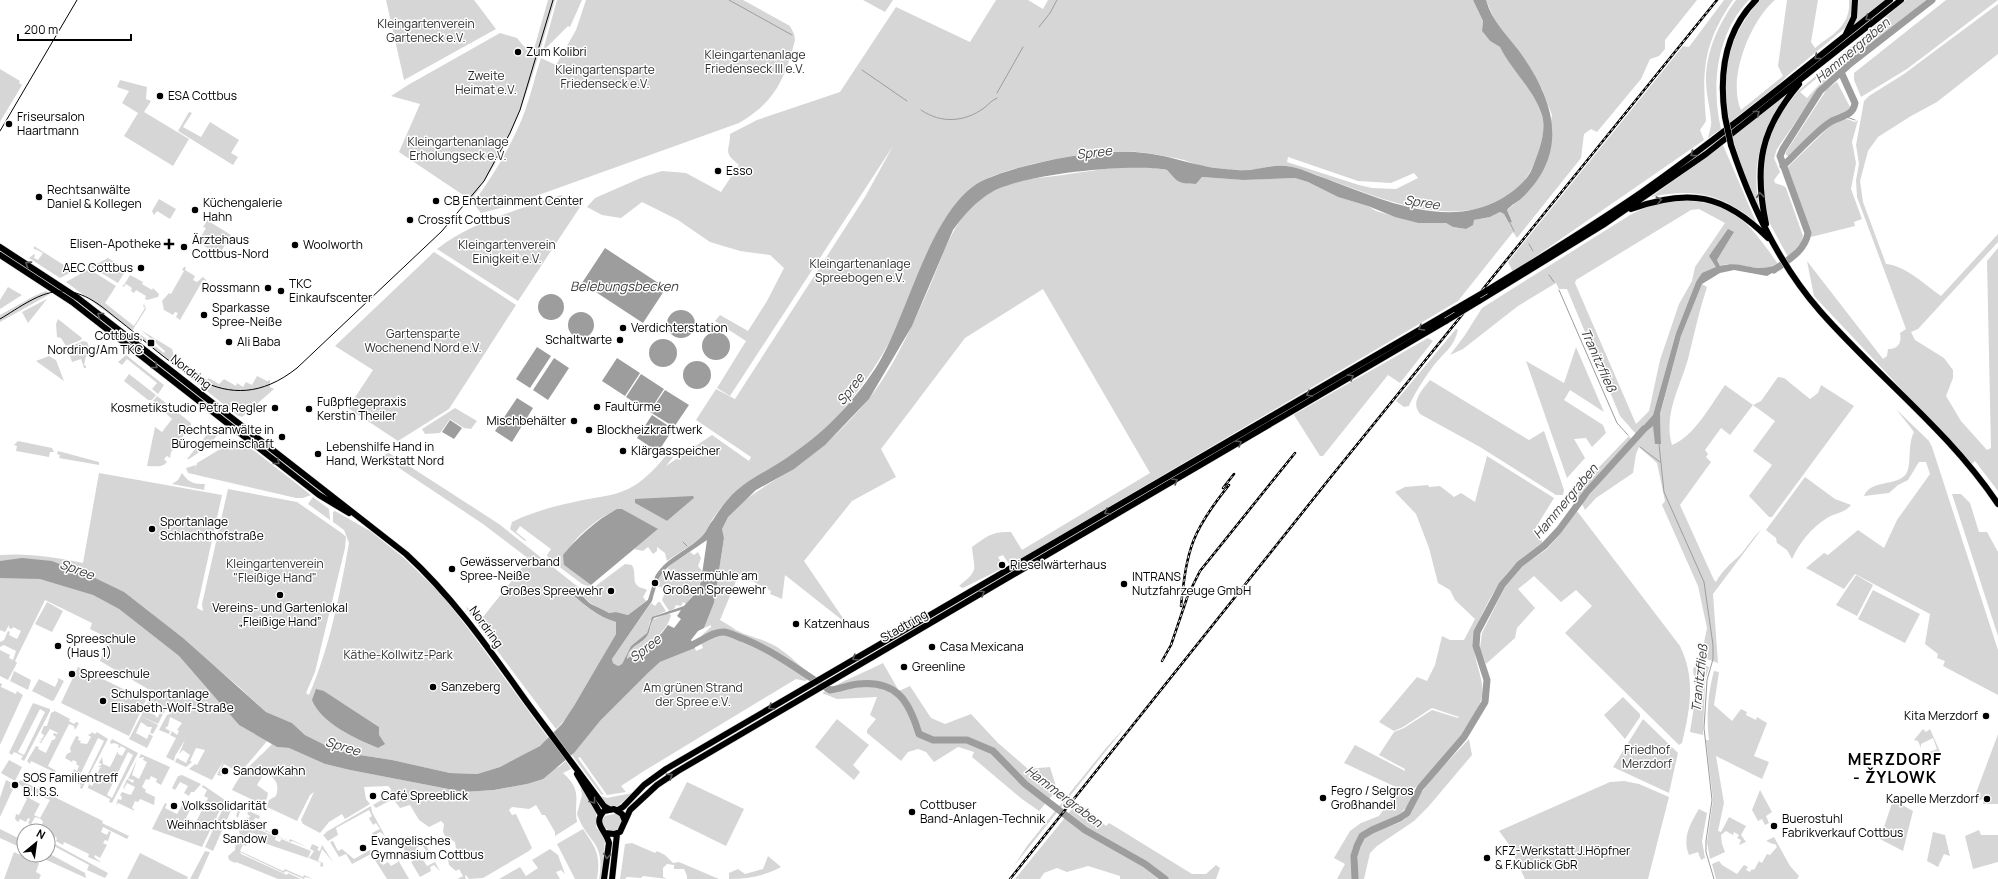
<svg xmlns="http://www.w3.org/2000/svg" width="1998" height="879" font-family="Manrope,sans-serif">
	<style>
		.green { fill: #d6d6d6; fill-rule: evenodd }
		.water { fill: #9d9d9d; fill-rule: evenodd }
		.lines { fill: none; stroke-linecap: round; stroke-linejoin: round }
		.stream { stroke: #9d9d9d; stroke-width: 1 }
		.canal { stroke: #9d9d9d; stroke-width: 4 }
		.river { stroke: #9d9d9d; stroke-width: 7 }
		.major-casing { stroke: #dbdbdb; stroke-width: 7 }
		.major { stroke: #000; stroke-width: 6 }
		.tram { stroke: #000; stroke-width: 1 }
		.rail-casing { stroke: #000; stroke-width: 2.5 }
		.rail { stroke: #fff; stroke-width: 1; stroke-dasharray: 3; stroke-linecap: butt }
		.major-bridge-casing { stroke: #dbdbdb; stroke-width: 7; stroke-linecap: butt }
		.major-bridge { stroke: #000; stroke-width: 6 }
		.oneway { stroke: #595959 }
		.poi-dot { fill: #000; stroke: #fff; stroke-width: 1.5 }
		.labels { text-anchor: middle; stroke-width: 3; stroke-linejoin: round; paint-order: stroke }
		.park-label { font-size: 12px; fill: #2d2d2d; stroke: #fff }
		.poi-label { font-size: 12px; fill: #000; stroke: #fff; text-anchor: start }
		.street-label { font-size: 12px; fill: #000; stroke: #fff }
		.water-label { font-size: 13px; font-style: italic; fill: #3e3e3e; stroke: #fff }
		.district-label { font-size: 16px; font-weight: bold; letter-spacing: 1px; fill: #000; stroke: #fff }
	</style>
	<rect width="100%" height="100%" fill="#fff"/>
	<path class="green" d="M386,0H474L496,29L404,80Z
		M548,0H555C533,73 518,137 472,199L468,196L466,197L399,152L420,104L391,96L408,85L500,33L517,38L532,56Z
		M557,0H582L570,27L568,26L544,50L548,52L545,56L542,54Z
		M586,0H743L790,26L794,34L795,40C785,79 775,102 739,123L508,206L481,213L473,203C494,175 512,145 525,111C531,94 535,76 541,58L556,65L576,30Z
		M863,0H893L885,12Z
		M996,0H1028L1043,9L1048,0H1473L1483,21L1482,31L1485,35L1490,41L1500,47C1511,70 1540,94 1543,120C1546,139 1535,168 1523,182C1473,237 1390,202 1333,181C1318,176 1302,168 1286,166C1270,164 1254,172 1238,170C1226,169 1213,168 1201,166C1195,164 1189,162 1184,160C1172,157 1159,155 1147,153C1112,148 1066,156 1032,164C1015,169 995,173 980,182C937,210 915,289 893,335C880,361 864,383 846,406C829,429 805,447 781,462C767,471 753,477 740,488C729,497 720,508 712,520C709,525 706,532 702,536C693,545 678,553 667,561L665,553L657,547V551L653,554L648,547L643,551L634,549L657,530L622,509C611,508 581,532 574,542C569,548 567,558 564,565L591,585L588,586L582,584L549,559L547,555L551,549L520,526L516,532L526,540L525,541L510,529L512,522C534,511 559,505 583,500C598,497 614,496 628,489C643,482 657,467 667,454L671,457L674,456L666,466L712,435L749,461L751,457L696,420L716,389L735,399L865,197L893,146L730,396L717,388L746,341L715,321L720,315L748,331L767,301L784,268L770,255L740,251L710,242L678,220L642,202L621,218L602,215L587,207L595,198L643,177L662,171L686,173L721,192L739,165C722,151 730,152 730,134L757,120L840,92L896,7L970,42ZM1288,157L1358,181L1391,183L1414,173L1418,178L1396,189L1372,188L1359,185L1287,162ZM694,498L667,521L635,503Z
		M1486,0H1697L1665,40V49L1659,56L1650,59L1641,79L1597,132L1591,129L1584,134L1581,158L1517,238L1513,232L1458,301L1024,557L1009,564L1003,555L998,557L1001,562L998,564L1001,569L963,588L959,586C980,569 974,570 972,547C987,536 992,531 1011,532L1022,550L1150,473L1043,289L965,338L881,449L896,477L852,501L804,561L847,624L785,575L782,599L770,594L771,591L739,574L720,620C726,623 731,627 736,630C749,637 765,639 777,647C791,656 800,667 814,676L805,681L796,679L644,771L621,786L626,792L607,795L580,757L578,758L604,795L601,794L572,755L600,721L649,672L660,662L695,648L696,651L703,648L700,640L703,634L711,627V625L704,628L714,603L724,538C723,535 722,531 722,528C728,505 775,481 794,468C804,461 814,453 824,445C837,434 848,422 860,409C887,381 910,331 926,295C944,256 952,213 993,191C1015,179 1039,178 1063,175C1097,170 1133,163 1167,170C1179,182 1178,183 1196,184L1202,177L1243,180L1295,178L1308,182L1338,197L1368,206L1376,211L1418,223H1446L1453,227L1466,229L1474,220L1490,217L1500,212L1504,214L1509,223L1512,222L1507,210L1523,197L1541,173L1552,115L1542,89L1525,62L1496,23Z
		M1724,0H1733C1703,44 1702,70 1706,121L1700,130L1704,140L1513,272L1508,262L1683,46L1689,47Z
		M1736,0H1749C1716,34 1711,86 1721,129L1708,138C1709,133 1712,125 1711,120C1710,107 1706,94 1706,80C1706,51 1719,23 1736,0Z
		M1760,0H1775C1750,21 1727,79 1741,110L1783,76L1778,66L1787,0H1818L1811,42L1815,48C1833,34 1851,26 1849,0H1852L1853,10L1845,28L1787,76L1780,83L1729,123C1722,69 1725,42 1760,0Z
		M1858,0H1886L1852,26L1858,12Z
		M1906,0H1926L1832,75L1819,88L1777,149L1774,158L1780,172L1774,180L1775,183L1784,186L1786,188L1803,236L1801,243L1788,257L1769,222L1761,194L1764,156L1769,138L1777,119L1798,91ZM1824,72L1827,76L1807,98L1800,92Z
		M1946,0H1998L1907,69L1861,97L1854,80V73Z
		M1998,4V54L1937,102L1911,116L1878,137L1868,151L1860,181L1863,202L1886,264C1905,265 1925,285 1941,296L1998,234V242L1918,329L1911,332L1915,340L1944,358L1953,370V378L1946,396L1961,421L1987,450L1991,448L1987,261L1998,248V491L1975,461L1972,464L1814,296L1807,261L1883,359L1887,356L1888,349C1898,349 1902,343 1900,333L1906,329L1857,197L1856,180L1859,164L1856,145L1864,101L1869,96L1904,74Z
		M0,69L20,81L19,83L22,85L0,122Z
		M120,80L147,87L146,99L151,101L144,112L189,139L173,166L124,136L138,113L122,103L129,91L117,87Z
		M1837,82L1850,107L1848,112L1831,118L1790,157L1786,155V152L1827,89Z
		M1792,89C1763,129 1749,161 1760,211L1749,188L1732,137Z
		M189,112L192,113L183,127L201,137L210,122L239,140L231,153L238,157L233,165L178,131Z
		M1847,119L1855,122L1858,120L1852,142L1856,163L1851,189L1862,219L1854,222L1855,226L1811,237L1787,168L1832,124Z
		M1723,145L1756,222C1721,194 1695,188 1651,197Z
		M561,195L580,207L518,301L437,249C472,221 519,210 561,195Z
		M159,199L176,209L170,219L157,211L154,215L152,211Z
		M1673,200C1732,201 1746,218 1778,264L1764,269L1727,264L1720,266L1717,260L1734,232L1712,259L1717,267L1696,282L1676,333L1653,415L1636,434L1620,416L1567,289H1559L1556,283L1518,306L1463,349L1450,355L1465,335L1482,308L1630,215L1646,207ZM1699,209L1725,223L1695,267L1692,281L1679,304L1660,360L1649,411L1636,424L1575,283L1576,280L1691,210Z
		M209,218L211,220L210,222L231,235L219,255L201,244L202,242L199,240L206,228L203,227Z
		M34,246L73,271H74L60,278L29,258L34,254L35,255L34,258L38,260L43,253L35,249L34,250Z
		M434,252L516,305L449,409L398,441L348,408L373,370L335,346Z
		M108,258L132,273L126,270L118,283L91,267Z
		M184,267H186L185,270L195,276L193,280L197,282L203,277L207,281L203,280L180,320L176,317L178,313L175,312L173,315L164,310L162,301L169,293L171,294L184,271L182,270Z
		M89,269L116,286L105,303L134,326L145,308L143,306L144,304L146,309L132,331L66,282Z
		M130,275L143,282L142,284L152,290L153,288L159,294L158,297L147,300L145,299L146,296L136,290L134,293L131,291L132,288L126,284L124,287L122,286L124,285Z
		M1702,284L1707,287C1699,311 1694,335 1688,359C1680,388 1663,414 1672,445C1694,437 1712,403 1725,385L1753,405L1761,401L1778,377L1784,378L1810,399L1818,393L1821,385L1854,406L1772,517H1769L1749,496L1772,465L1753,451L1775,421L1753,405L1730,435L1721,428L1705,450L1708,454L1706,457L1711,462L1680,505L1714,580L1716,582C1722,571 1730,564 1739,556C1747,548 1752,538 1761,530L1713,594L1718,663L1701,657L1707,628L1698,586L1662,505L1665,501L1657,463L1639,447L1636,454L1633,473L1596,498L1585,510L1582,504L1632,444L1652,425L1661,444L1660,415L1681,336Z
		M8,287L22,295L0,309V300Z
		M46,291L50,294L0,322V315L34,296Z
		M47,299L28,323L22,312Z
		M58,319L82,338L81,340L66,346L61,338L57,337L56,324Z
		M1456,329L1458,330C1455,342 1450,348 1442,356C1431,367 1415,392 1409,406L1404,407L1396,401Z
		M141,330L172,349L174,356L186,364L185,367L207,380L209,378L219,384L224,379L236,386L237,383L243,387L246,382L252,385L257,376L267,381L270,380V387L274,389L242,417L237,415L139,337L140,334L164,353L165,351Z
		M1428,338L1433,341L1400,383L1388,375L1323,456H1320L1294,415L1295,414Z
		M83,341L87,342L90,349L89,356H86L84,365L86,366V368H84L81,359L72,362L67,348Z
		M1576,347L1604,412L1570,390L1564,400L1603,425L1606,433L1592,447L1586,438L1574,439L1585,458L1567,478L1526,361L1564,383Z
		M126,355L164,385L158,394L152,389L157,383L127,359L122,365L118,362Z
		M49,356L56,360L64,381L36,361Z
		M129,374L156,395L152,400H148L124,381Z
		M1430,380L1529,440L1544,431L1564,490L1563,495H1556L1480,447L1420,414C1410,402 1422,390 1430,380Z
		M157,396L191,423V430L190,427L171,452L170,458L167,456L164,459L167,462C162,468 155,466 147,466L155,427L162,432L172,419L153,401Z
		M455,408L477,421L471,429L464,428L450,419L440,433L425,434L422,429Z
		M1896,409L1929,441L1932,447L1998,650V695L1943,666L1945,661L1937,658L1938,654L1925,644L1930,614L1855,574L1844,589L1806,568L1824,553L1828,555L1858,530L1884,548L1897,520L1930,474L1926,462H1919L1908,480L1898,485L1889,493L1864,496C1871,479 1896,487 1906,474C1912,465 1907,445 1914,432Z
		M216,426L221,431C212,442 202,451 189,459H187L213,427Z
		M1629,436L1631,439L1578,501L1574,493Z
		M233,439L243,442L311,495L303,498H296L188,473L186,468L196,465L195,471L197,463L222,448Z
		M18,441L52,448L54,452H50L49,457L16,451L17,446L14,445Z
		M58,451L99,462V465L59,458L60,455L57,454Z
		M389,453L499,524L573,583L593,597L595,593L594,589L597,585L625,564L632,565C636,572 633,580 636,584C638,588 644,588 647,590L643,597L646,601L628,615L616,612L609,613C604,610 597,607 592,604C583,598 581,589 570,591C582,604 598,617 616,622V634C600,660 577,711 556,729L469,613L466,607L483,617L529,559L483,524L381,456Z
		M1487,456L1554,498L1533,532L1540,536L1543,544C1532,552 1519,560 1510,570C1495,587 1473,624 1474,646C1474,665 1488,684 1480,703C1468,737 1437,764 1413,790C1411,799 1406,811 1397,816C1381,826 1363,825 1354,845C1349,856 1353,867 1352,879H1337L1345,864L1334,858L1350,831L1361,823L1379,816L1398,788L1344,763L1355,745L1405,771V769L1379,755L1394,732L1404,728L1432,710L1458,718L1459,717L1432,708L1403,727L1394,731L1379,722L1417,677L1427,681L1435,665L1442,636L1450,640H1464L1475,619L1455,600L1450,590L1438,583L1429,548L1416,514L1395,492L1405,487L1428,485L1429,487L1440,486L1454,497L1461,493L1475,502Z
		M99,473L222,495L197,608L203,611L202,604L228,489L297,502L343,534L346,537L345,548L315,672L306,693L309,695C330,647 340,593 349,543L344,530L333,522V512L335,511L370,531L404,558L442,595L473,635L549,739L540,746L524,755L500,767L477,774L450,773L392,760L347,753L329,747L305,735L292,723L266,712L238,686L148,611L0,561V555C29,553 55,557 83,563ZM324,691L379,727L378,748L332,723Z
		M182,473C189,483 194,484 205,484L204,490L172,484L178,480Z
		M1805,477L1835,499L1851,505C1845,513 1835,513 1827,518C1811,528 1800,542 1792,559L1787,550L1777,543L1776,538L1766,530Z
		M1952,494H1961L1970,503L1979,532H1987L1998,552V636Z
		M313,497L329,509L330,520L308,504Z
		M1577,511L1680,646C1696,679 1690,709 1682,743L1679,745L1565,633L1592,606L1576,590L1561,602L1534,576L1518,589L1535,608L1517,628L1515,638L1486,664L1480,648L1482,633L1505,587L1524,565L1547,549L1562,532Z
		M690,552L694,555L698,552L701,558L698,566L703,572C701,586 694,593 686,604L683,602L681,606L676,605L674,609L669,611L662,600L665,592L663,588L657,586L658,577L667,571L669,566Z
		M1856,575L1873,585L1857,616L1836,605Z
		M12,577L40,578L93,595L119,609L179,656L239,725L267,741L240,773L224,764L220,773L222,776L217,775L224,760L212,780L189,769L195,764L197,765L205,750L196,748L190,761L192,762L186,767L175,762L177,758L186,763L190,755L183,750L179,754L185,740L175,756L174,761L166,757L176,738L170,735L172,731L177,735L179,731L177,730L182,723L170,717L168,726L165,728L170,731L169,734L159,730L167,715L172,713L168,705L164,713L159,711L163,706L152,701L146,712L155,715L157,718L160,713L163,714L158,724L141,716L153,692L100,661L108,638L90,629L92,623L45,600L15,661L17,663L8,680L0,676V650L10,655L9,658L13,660L16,651L4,645L0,647V642L4,640L8,631L10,632L9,635L17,639L21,631L13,627L12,629L9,628V625L5,632L0,630V578Z
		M1873,590L1920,614L1905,643L1858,619Z
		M47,602L63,611L52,632L35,624Z
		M658,602H660L666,611L655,616L650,621L647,633L631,646L622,664L618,666L613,663L612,659L651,603L655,606Z
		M668,613L671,615C667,635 642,646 627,660C630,643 640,647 647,636C651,631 650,625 652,620Z
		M883,663L899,691L910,686L931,718L945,724L971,714L998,743L1028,769L1050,767L1057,790L1039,811L1022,799L972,757L974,752L958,747L934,762L926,752L918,749L908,752L901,761L867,733V730L876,719L870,715L877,697L837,699L822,693C842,681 863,673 883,663Z
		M1700,663L1709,667L1705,681L1703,735L1690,732L1696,693L1693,669L1695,666Z
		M78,667L146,700L129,736L61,703Z
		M14,671L31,680L28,690L10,681Z
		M1714,671L1719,672L1714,705L1732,721L1741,709L1747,712L1746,715L1756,720L1757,717L1767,723L1754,756L1769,762L1762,779L1716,756L1724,803L1718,831L1721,832L1729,817L1746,826L1741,835L1746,842L1739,845L1741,840L1737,838L1739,835L1734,832L1733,835L1726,831L1721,835L1722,844L1725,852L1710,859L1707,842L1713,800L1706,740H1709C1706,718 1708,692 1714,671Z
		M58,678L64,681L54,700L52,701L32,691L39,679L55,687L58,681Z
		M0,683L2,684L1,687L16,694L17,691L23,695L0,745Z
		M1623,697L1640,714V717L1625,739L1604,715Z
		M33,703L50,709V711L24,761L21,759L23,756L14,752L12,755L9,753ZM40,709L45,712L24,755L18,752Z
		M55,711L70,719L69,721L74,724L76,722L79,723L75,730L74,726L69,724L48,766L56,771L53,775L50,774L52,771L31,761L30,764L27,761L36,746L39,747L38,749L46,753L52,740H54L56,737L53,735L54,733L57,734L58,733L50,729L41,743L43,744L37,741L40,742L42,740L38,738L42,739L44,735L41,733L44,726H47L51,713Z
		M141,716L158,725L153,734L150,733L152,727H148L141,722L136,733L147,739L149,734L153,736L147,748L129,739Z
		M837,719L869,745L853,765L860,772L854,780L815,747Z
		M1643,719L1678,753L1669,793L1613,767Z
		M1126,726L1014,866L1027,846L1106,748Z
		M1923,729L1926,732L1930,729L1941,754L1929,758V752L1937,749L1933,738L1921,744V748L1918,741L1914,740Z
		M90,731L95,734L97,732L108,739L82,789L80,788L81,785L68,779L66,781L68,777L72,779L75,773L73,772L74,769L77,771L79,766L76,764L77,762L73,760L72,762L65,758L67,754L71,752L70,748L76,736L79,737L78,740L81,741L80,743L87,744L91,737L88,735L92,733ZM98,738L104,741L83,784L77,781Z
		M1998,734V804H1983V799L1991,801V797L1979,800V797L1976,796V793Z
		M112,739L138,753L112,803L109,802L110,799L88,788L87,791L89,784L92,786L94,782L92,780L89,783L92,777L95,778L100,768H102L97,766H100L102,764L99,763L102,757L103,764L110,767L118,751V754L122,756L126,749L121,746L119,748L118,747L119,745L114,743L111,744L110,742ZM128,752L133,755L112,798L107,795Z
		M1469,739L1472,755L1429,806L1414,821L1377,846L1370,853L1364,879H1357C1359,865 1355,852 1363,840C1371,828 1392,828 1404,820C1413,813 1415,801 1422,792C1436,773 1453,756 1469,739Z
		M272,744L277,747L289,748L325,764L350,770L464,792L494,790L527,784L560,766L566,761L571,769L563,773C584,792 573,800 577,822L555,836V832L545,815H542L536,805L529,809L512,807L509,810L512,815L516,814L532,848L529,851L483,878L469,879L466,875L465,876L466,879H457L463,876L459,869L456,871L449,865L448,860L460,861L461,859L456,849L455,842L445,836L443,832L444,824L441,821L429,827L419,820L410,805L400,808L393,799L376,808L373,805L390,795L391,789L388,786L364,787L366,799L370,804L345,819L342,814L329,822L320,833L303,824L301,820L314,792L310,795L297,821L267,807L269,800L276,796C280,783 275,778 265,772L257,785L268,793L267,798L263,805L232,790C241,771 258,759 272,744Z
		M141,754L170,767L161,785L156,782L157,779L151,776L149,780L146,779L142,787L146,790L145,792L155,797L154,805L140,799L138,802L135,801L132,808L134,809L132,813L133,810L118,803L116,805L118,799L121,800L122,797L120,795L122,792L131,795L135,787L127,783L124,788L126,790L123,788L127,779L133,783L134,780L128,779L137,760L132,775L139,779L147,762L143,760L144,757L139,758Z
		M9,760L22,767L15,781L1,773Z
		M182,775L201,784L194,792H191L189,796L184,793L188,786L180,782L175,790L172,788L178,776Z
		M6,780L12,783L10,788L13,789L0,817V798Z
		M20,780L103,821L102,823L129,836L127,839L103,827L101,832L107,835L109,831L111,832L108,841L105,840L103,843L107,845L100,858L95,855L94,857L101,862H100L88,857L89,854L64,842L63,845L56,841L57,838L51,835L48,837V831H39L43,822L41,819L35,817L29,828L30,824L28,823L30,819L28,818L26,822L20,819L18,822L15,819L16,814L19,815L27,799L24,797L27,794L30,796L29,798L40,804L34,815L40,818L50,800L21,786L18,783Z
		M1624,781L1639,784L1669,797L1648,879H1525L1508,843L1499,831L1610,782Z
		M687,782L744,809L726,846L669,818Z
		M203,785L225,800L202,847L152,829L165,803L167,804L165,808L177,814L185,800L193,804L186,818L196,822L208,798L204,796L207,790L202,787Z
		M580,785L596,809V827L605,839L602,879H599C606,841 587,843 577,814L582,795Z
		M1760,790L1772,812L1766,816L1769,823L1765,825L1762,819L1758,821L1752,810Z
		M632,793L617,807L607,806L600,796L607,798Z
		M1893,800L1913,811L1903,851L1880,839Z
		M226,802L241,808L238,818L236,816L238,810L232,808L213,851L205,847Z
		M1076,804L1087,809L1106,826L1109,823L1119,829L1192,874H1206L1216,865L1220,868L1216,879H1120V876L1088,866L1067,872L1057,868L1044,873L1040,879H1015Z
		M371,806L372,812L385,836L380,832L375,835L377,839L376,840L372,833L380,829L376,823L373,825L369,818L372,816L369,810L336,828L338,835L328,841L323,835L326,833V832Z
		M1699,809L1707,813L1702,841L1705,858L1701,860L1698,852L1689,855C1682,838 1690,824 1699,809Z
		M249,811L260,816L259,819L255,818L252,824L289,841L290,839L309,848L292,841L291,842L246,823L248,819L246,817L249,818L250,816L247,814Z
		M619,813L623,820L615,832C606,830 598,826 605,816Z
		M246,824L276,837L275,840L280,842L281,839L311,851L308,858L255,840L257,835L252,833L250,836L247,834L245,838L240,835L239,831L241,827L244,828Z
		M0,829L24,841V849L0,838Z
		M583,829C596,848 601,855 597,879H575L557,844Z
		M1979,830L1981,835H1998V862L1973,869L1965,836Z
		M1933,832L1945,835L1950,856L1944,854L1938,867L1927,861Z
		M408,836L413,845L423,840L429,851L427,852L422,845L416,848L417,852L410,859L399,841Z
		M1774,837L1790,866L1799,876L1797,879H1716L1712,864L1719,861L1722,865L1737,874L1744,865L1748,867L1746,870L1750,872L1752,869L1754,870L1759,861L1762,863L1767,854L1770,855L1777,847L1775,844H1773L1766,841Z
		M236,841L247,844L246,846L243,845L240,851L283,871L285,869L303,877L304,875L313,879L305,877L304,879L286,871L284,873L240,852L241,854L287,875L288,873L301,879H278L236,862L235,863L229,860L228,856L235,850Z
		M333,841L338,851L342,849L354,859L370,850L376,860L379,858L383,865L388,862L391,866L398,862L397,858L409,879H387L371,854L352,864L346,854L339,857L330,842Z
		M53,843L108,873L105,878L87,870L89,865L52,845Z
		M632,843L655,853L657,851L665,855L673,863L679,862L719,879H687V876L684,869H674V865L667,864L663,868V877L667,879L643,876L641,878L627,877L625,879H620L625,844Z
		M312,844L319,847L317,850L320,851L322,845L333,862L322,849L318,861L323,863V867L320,866L321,863L309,858L314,851L310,849Z
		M550,849L558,855L565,874L561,870L556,872L560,879H499L520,867L526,876L538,868L532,860Z
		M205,851L210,852L198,879H190Z
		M14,852L39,863L36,872L41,875L39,879H4Z
		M48,853L85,873L86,878L42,858V855H48Z
		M140,853L188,877L187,879H127Z
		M768,856L781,867C764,876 748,879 729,879V873L738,869L745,874L763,869Z
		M420,857L425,859L423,860L427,866L435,862L440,871L434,865L430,867L431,871L420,877L411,862Z"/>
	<path class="water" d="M1473,0H1486C1492,21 1506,34 1519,51C1553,98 1571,150 1523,197C1518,202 1512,204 1507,210L1512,222L1509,223L1504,214L1500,212L1490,217L1474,220L1473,225L1466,229L1453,227L1446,223H1418L1395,217L1368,206L1338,197L1308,182L1295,178L1243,180L1202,177L1196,184C1177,183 1179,183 1167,170C1132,163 1023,174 992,192C976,201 964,215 953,230L912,326L869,399L825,445L794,469L756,490L728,517L722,529L724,538L714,603L704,628L698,631L691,640L693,644L695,643V648L660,662L649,672L600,721L574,753L543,779L527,784L494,790L464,792L350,770L325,764L289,748L277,747L239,725L179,656L119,609L93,595L40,579L0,578V561L22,558L52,561L95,578L124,592L183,638L266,712L292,723L305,735L329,747L347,753L392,760L450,773L477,774L500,767L540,746L562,724L574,706L616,634V622C598,617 583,604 569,591C581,590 583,598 591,604C597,607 604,610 609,613L616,612L628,615L653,596L652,601L612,659L613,663L618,666L622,664L631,646L647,633L652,617L684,606L698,590L701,581L707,540L669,566L658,577L656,575C668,556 688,551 703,535C707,531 709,524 713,520C720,509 727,499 736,491C752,477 771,469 788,457C825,432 850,406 875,369C908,319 930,203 986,179C1026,162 1102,147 1145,153C1164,155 1181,161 1200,165C1211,168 1225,169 1237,170C1253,172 1269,164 1286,166C1300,167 1314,175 1327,179C1380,199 1447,230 1501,199C1513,192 1526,182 1532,169C1538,153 1547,133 1542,115C1534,89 1511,70 1500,47L1490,41L1482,31L1483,21ZM681,610L677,616L681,619L674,628L668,625L662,633L627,659C629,645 640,646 647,636C651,631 649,624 654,618Z
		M1728,229L1734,232L1717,260L1720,266C1743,259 1754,275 1778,264L1781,268L1767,276L1734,270L1720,273L1702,284L1681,336L1660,414L1661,444H1655L1653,426L1639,437L1636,434L1653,415L1676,333L1696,282L1702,273L1716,267L1709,256Z
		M605,248L666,288L643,323L582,283Z
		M538 307a13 13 0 1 1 26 0a13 13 0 1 1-26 0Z
		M667 324a14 14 0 1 1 28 0a14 14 0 1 1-28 0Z
		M568 325a13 13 0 1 1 26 0a13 13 0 1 1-26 0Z
		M702 346a14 14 0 1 1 28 0a14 14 0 1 1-28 0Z
		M649 353a14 14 0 1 1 28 0a14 14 0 1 1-28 0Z
		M537,347L551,356L530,388L516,379Z
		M554,358L569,368L548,400L533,390Z
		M617,358L640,373L625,396L602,381Z
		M683 375a14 14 0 1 1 28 0a14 14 0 1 1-28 0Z
		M641,374L664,389L649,412L626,397Z
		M665,390L689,405L674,427L650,412Z
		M517,398L533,408L512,442L495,431Z
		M652,415L673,429L658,452L637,438Z
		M450,420L462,428L454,439L442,432Z
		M693,496L694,498L667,521L635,503V499Z
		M617,509H622L658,529L591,585L564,565L563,555C578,537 596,520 617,509Z
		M316,689L324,691L379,727V735L385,744L378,748C355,738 322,724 312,700Z"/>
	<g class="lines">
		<path class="stream" d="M729,0L792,35
			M1039,27L1050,13L1057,0
			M862,70L907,101
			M997,93L1023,47
			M921,110C941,124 965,122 984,108C989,104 992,100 997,98
			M1846,117L1855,120
			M1510,223L1514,231
			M1529,244L1533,251
			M1549,275L1554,282
			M1559,290L1617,423L1628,435
			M1659,444L1664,492L1704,582L1713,645V659L1707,680L1704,728L1712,800L1706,841V852L1714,879
			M1640,447L1660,462
			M683,542L687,546
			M582,594L583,591"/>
		<path class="canal" d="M650,600L657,577L660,573"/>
		<path class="river" d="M1783,166C1795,155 1819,128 1832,121C1842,116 1853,116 1855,103L1841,72
			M1774,270C1788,260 1805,251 1808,233L1780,156L1783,149L1820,91L1851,63L1932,0
			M687,647C698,644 712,631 724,632C731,633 738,637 744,639C776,652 801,672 830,690C840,689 848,685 858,684C897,680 909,701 919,734L933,740H967L993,751L1025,784L1085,830L1145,864L1165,879
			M1355,879L1354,856L1357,846L1362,836L1372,830L1400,818L1407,813L1420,788L1464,737L1485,702L1487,680L1476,646L1477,632L1502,585L1520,564L1544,546L1559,530L1587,492L1644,429"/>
		<defs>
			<path id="major" d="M1846,34L1854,17L1855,0
				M1725,117C1719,75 1724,32 1756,0
				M1731,145C1751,205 1778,263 1820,311C1878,377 1949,431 1998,504
				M1631,209C1689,188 1724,194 1768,238
				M1766,224C1754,166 1760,130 1799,84
				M0,247L78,298L406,554C455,599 491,652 529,705C554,739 579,772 604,806L609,809
				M0,255L72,302L319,495L349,513
				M1486,291C1539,259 1591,227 1642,192C1727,132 1808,65 1890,0
				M1479,301L1603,225L1706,154L1901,0
				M577,774L601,815
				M618,810L623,807L644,785L666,769L1455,309
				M605,833L614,834L620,832L630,810L657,785L678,771L1446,321
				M604,879L609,843C606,830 592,824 604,811L614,809L622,814L625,821
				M612,879L617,834"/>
		</defs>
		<use href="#major" class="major-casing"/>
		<use href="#major" class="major"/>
		<path class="tram" d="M0,131L77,0
			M0,319C19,308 40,291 63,291C85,292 100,305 116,318C172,361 225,425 297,368L442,231L484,181L510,133L520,110L553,0"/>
		<defs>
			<path id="rail" d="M1223,488L1234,474
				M1181,606C1187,548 1192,531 1229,485
				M1162,661L1171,645L1188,595L1200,571L1295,453
				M1010,879L1330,478L1717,0"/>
		</defs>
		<use href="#rail" class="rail-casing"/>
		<use href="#rail" class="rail"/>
		<defs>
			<path id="major-bridge" d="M1725,117L1731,145
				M1455,309L1486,291
				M1446,321L1479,301"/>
		</defs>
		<use href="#major-bridge" class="major-bridge-casing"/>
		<use href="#major-bridge" class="major-bridge"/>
	</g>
	<defs><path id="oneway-chevron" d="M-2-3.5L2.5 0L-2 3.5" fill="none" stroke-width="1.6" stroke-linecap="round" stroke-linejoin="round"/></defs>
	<g class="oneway">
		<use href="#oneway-chevron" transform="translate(1868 18) rotate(142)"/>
		<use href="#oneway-chevron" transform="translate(1817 57) rotate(142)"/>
		<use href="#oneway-chevron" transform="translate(1757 113) rotate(-38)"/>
		<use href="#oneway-chevron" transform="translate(1693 154) rotate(143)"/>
		<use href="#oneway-chevron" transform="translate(1760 195) rotate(-96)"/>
		<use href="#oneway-chevron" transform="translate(1659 200) rotate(-14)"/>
		<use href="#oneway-chevron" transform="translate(28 264) rotate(-147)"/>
		<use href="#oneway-chevron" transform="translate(100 315) rotate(-142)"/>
		<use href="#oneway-chevron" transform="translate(1421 328) rotate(150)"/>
		<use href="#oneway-chevron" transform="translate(155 366) rotate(38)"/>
		<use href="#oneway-chevron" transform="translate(1351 377) rotate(-31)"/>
		<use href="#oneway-chevron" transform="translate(1309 394) rotate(150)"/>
		<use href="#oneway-chevron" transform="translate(1239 443) rotate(-31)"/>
		<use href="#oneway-chevron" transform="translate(277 462) rotate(38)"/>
		<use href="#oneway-chevron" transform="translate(1175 481) rotate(-31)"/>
		<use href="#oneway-chevron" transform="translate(1107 512) rotate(150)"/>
		<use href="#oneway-chevron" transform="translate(982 593) rotate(-30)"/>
		<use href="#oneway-chevron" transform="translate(855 658) rotate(149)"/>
		<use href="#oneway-chevron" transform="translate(771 707) rotate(150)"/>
		<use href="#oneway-chevron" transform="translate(670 776) rotate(-34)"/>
		<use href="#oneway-chevron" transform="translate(593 801) rotate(54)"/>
		<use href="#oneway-chevron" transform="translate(607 856) rotate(96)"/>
	</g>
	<g class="poi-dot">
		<circle cx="518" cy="52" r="4"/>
		<circle cx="160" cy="96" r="4"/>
		<circle cx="9" cy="124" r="4"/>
		<circle cx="718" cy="171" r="4"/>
		<circle cx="39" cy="197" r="4"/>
		<circle cx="436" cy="201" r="4"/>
		<circle cx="195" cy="210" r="4"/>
		<circle cx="410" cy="220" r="4"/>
		<path d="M167 238h4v4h4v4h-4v4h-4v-4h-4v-4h4z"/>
		<circle cx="295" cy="245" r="4"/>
		<circle cx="184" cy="247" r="4"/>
		<circle cx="141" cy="268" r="4"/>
		<circle cx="268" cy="288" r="4"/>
		<circle cx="281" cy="291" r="4"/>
		<circle cx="204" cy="315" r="4"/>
		<circle cx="623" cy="328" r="4"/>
		<circle cx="620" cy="340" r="4"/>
		<circle cx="229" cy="342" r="4"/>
		<rect x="147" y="339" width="8" height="8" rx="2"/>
		<circle cx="597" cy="407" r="4"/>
		<circle cx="275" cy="408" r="4"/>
		<circle cx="309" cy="409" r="4"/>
		<circle cx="574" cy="421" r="4"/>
		<circle cx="589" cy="430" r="4"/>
		<circle cx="282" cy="437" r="4"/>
		<circle cx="623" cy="451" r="4"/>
		<circle cx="318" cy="454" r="4"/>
		<circle cx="152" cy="529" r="4"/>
		<circle cx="1002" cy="565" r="4"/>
		<circle cx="452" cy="569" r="4"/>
		<circle cx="655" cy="583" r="4"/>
		<circle cx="1124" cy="584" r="4"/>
		<circle cx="611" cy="591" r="4"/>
		<circle cx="280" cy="595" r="4"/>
		<circle cx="796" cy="624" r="4"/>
		<circle cx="58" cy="646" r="4"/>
		<circle cx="932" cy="647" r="4"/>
		<circle cx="904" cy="667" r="4"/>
		<circle cx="72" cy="674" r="4"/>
		<circle cx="433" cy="687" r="4"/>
		<circle cx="103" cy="701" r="4"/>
		<circle cx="1986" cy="716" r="4"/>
		<circle cx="225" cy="771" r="4"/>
		<circle cx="15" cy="785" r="4"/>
		<circle cx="373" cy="796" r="4"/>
		<circle cx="1323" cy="798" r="4"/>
		<circle cx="1987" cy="799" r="4"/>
		<circle cx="174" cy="806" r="4"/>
		<circle cx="912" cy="812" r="4"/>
		<circle cx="1774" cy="826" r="4"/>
		<circle cx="275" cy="832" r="4"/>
		<circle cx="363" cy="848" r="4"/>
		<circle cx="1487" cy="858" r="4"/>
	</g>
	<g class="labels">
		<g class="park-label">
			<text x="426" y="28">Kleingartenverein<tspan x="426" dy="14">Garteneck e.V.</tspan></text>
			<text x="755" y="59">Kleingartenanlage<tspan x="755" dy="14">Friedenseck III e.V.</tspan></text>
			<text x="605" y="74">Kleingartensparte<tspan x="605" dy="14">Friedenseck e.V.</tspan></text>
			<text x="486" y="80">Zweite<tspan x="486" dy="14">Heimat e.V.</tspan></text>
			<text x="458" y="146">Kleingartenanlage<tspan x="458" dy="14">Erholungseck e.V.</tspan></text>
			<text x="507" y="249">Kleingartenverein<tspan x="507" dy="14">Einigkeit e.V.</tspan></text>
			<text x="860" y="268">Kleingartenanlage<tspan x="860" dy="14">Spreebogen e.V.</tspan></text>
			<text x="423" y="338">Gartensparte<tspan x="423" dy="14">Wochenend Nord e.V.</tspan></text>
			<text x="275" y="568">Kleingartenverein<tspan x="275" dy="14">"Fleißige Hand"</tspan></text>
			<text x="398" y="659">Käthe-Kollwitz-Park</text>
			<text x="693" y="692">Am grünen Strand<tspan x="693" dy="14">der Spree e.V.</tspan></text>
			<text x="1647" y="754">Friedhof<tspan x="1647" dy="14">Merzdorf</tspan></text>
		</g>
		<g class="poi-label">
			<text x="526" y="56">Zum Kolibri</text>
			<text x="168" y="100">ESA Cottbus</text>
			<text x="17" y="121">Friseursalon<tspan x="17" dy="14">Haartmann</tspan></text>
			<text x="726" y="175">Esso</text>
			<text x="47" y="194">Rechtsanwälte<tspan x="47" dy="14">Daniel &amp; Kollegen</tspan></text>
			<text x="444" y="205">CB Entertainment Center</text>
			<text x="203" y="207">Küchengalerie<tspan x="203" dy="14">Hahn</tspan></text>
			<text x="418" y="224">Crossfit Cottbus</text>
			<text x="192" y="244">Ärztehaus<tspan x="192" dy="14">Cottbus-Nord</tspan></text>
			<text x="161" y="248" text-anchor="end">Elisen-Apotheke</text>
			<text x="303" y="249">Woolworth</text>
			<text x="133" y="272" text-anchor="end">AEC Cottbus</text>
			<text x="289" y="288">TKC<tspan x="289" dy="14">Einkaufscenter</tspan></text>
			<text x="260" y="292" text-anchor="end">Rossmann</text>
			<text x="212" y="312">Sparkasse<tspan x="212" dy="14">Spree-Neiße</tspan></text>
			<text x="631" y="332">Verdichterstation</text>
			<text x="143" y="340" text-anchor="end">Cottbus,<tspan x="143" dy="14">Nordring/Am TKC</tspan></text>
			<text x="612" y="344" text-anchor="end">Schaltwarte</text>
			<text x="237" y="346">Ali Baba</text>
			<text x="317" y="406">Fußpflegepraxis<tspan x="317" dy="14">Kerstin Theiler</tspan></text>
			<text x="605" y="411">Faultürme</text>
			<text x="267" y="412" text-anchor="end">Kosmetikstudio Petra Regler</text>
			<text x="566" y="425" text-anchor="end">Mischbehälter</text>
			<text x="274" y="434" text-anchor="end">Rechtsanwälte in<tspan x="274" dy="14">Bürogemeinschaft</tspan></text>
			<text x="597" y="434">Blockheizkraftwerk</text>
			<text x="326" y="451">Lebenshilfe Hand in<tspan x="326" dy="14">Hand, Werkstatt Nord</tspan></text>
			<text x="631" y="455">Klärgasspeicher</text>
			<text x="160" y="526">Sportanlage<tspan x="160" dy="14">Schlachthofstraße</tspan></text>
			<text x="460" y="566">Gewässerverband<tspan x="460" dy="14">Spree-Neiße</tspan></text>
			<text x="1010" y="569">Rieselwärterhaus</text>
			<text x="663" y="580">Wassermühle am<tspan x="663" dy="14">Großen Spreewehr</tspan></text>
			<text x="1132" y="581">INTRANS<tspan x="1132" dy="14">Nutzfahrzeuge GmbH</tspan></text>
			<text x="603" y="595" text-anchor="end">Großes Spreewehr</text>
			<text x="280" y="612" text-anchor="middle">Vereins- und Gartenlokal<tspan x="280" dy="14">„Fleißige Hand”</tspan></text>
			<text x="804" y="628">Katzenhaus</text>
			<text x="66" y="643">Spreeschule<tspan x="66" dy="14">(Haus 1)</tspan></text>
			<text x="940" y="651">Casa Mexicana</text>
			<text x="912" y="671">Greenline</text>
			<text x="80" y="678">Spreeschule</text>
			<text x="441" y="691">Sanzeberg</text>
			<text x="111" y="698">Schulsportanlage<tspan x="111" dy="14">Elisabeth-Wolf-Straße</tspan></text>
			<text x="1978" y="720" text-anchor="end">Kita Merzdorf</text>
			<text x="233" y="775">SandowKahn</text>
			<text x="23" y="782">SOS Familientreff<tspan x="23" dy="14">B.I.S.S.</tspan></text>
			<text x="1331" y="795">Fegro / Selgros<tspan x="1331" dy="14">Großhandel</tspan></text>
			<text x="381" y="800">Café Spreeblick</text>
			<text x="1979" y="803" text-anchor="end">Kapelle Merzdorf</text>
			<text x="920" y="809">Cottbuser<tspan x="920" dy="14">Band-Anlagen-Technik</tspan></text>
			<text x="182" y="810">Volkssolidarität</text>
			<text x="1782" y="823">Buerostuhl<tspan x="1782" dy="14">Fabrikverkauf Cottbus</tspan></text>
			<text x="267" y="829" text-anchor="end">Weihnachtsbläser<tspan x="267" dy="14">Sandow</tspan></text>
			<text x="371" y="845">Evangelisches<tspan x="371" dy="14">Gymnasium Cottbus</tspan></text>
			<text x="1495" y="855">KFZ-Werkstatt J.Höpfner<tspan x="1495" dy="14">&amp; F.Kublick GbR</tspan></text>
		</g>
		<g class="street-label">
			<text transform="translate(191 372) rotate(38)" y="4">Nordring</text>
			<text transform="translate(904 626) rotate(-30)" y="4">Stadtring</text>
			<text transform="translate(486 627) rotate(54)" y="4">Nordring</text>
		</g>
		<g class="water-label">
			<text transform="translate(1852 50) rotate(-40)" y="5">Hammergraben</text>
			<text transform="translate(1094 152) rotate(-7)" y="5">Spree</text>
			<text transform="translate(1422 202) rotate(9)" y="5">Spree</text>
			<text x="624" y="291">Belebungsbecken</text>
			<text transform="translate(1599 360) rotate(66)" y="5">Tranitzfließ</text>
			<text transform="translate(850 389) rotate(-52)" y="5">Spree</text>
			<text transform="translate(1565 501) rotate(-50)" y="5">Hammergraben</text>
			<text transform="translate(77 569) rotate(20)" y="5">Spree</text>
			<text transform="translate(645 648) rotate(-38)" y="5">Spree</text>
			<text transform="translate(1699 678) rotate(-84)" y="5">Tranitzfließ</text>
			<text transform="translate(343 746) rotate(17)" y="5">Spree</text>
			<text transform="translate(1064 796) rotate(37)" y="5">Hammergraben</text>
		</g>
		<g class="district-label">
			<text x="1895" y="765">MERZDORF<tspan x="1895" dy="18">- ŽYLOWK</tspan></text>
		</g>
	</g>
	<g transform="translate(36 843) rotate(29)"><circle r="19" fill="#ffffff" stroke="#999999"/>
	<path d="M0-3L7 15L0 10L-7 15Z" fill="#000000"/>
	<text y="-6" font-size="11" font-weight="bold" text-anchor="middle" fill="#000000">N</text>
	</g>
	<path d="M18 34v6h113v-6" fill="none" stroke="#000000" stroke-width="2"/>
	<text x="24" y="34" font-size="12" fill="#000000" stroke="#ffffff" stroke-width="3" paint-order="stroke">200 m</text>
</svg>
